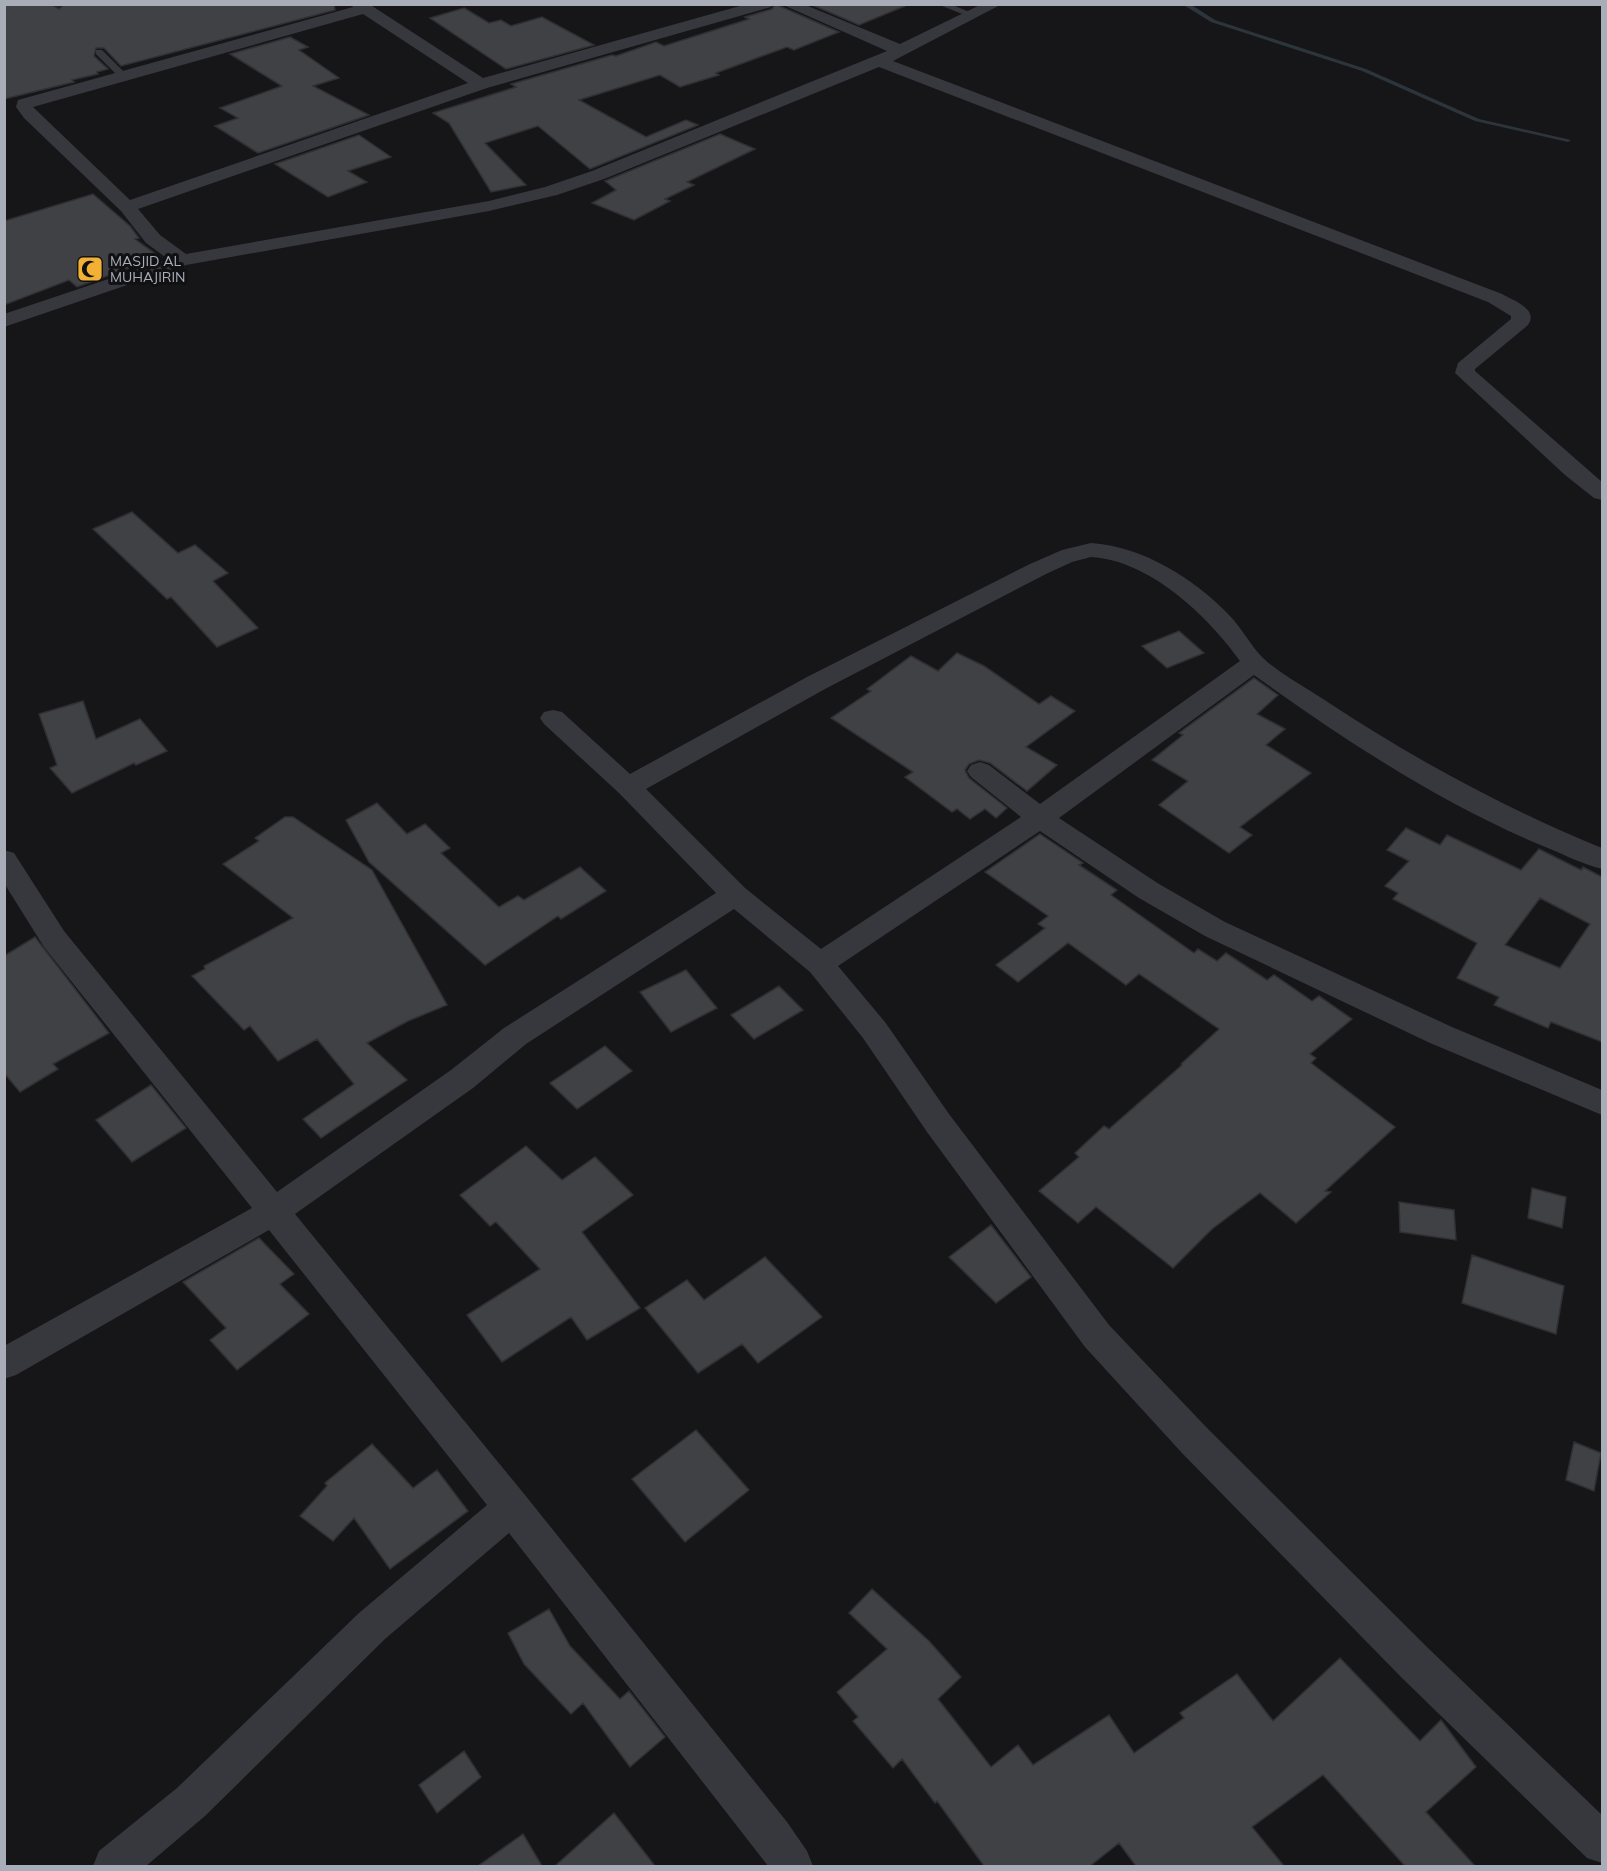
<svg xmlns="http://www.w3.org/2000/svg" width="1607" height="1871" font-family="Mulish,sans-serif">
	<style>
		.lines { fill: none; stroke-linecap: round; stroke-linejoin: round }
		.stream { fill: #2c353c; fill-rule: evenodd }
		.building { fill: #404145; stroke: #303034; stroke-width: 1.5; fill-rule: evenodd }
		.lane { fill: #37383d; fill-rule: evenodd }
		.street { fill: #37383d; fill-rule: evenodd }
		.labels { text-anchor: middle; stroke-width: 6; stroke-linejoin: round; paint-order: stroke }
		.far-poi-label { font-size: 14px; fill: #a8adb8; stroke: #111113; text-anchor: start }
	</style>
	<rect width="100%" height="100%" fill="#161618"/>
	<g class="lines">
		<path class="stream" d="M1182,4H1190L1215,20L1366,69L1479,119L1571,140L1568,142L1475,121L1362,71L1211,22Z"/>
	</g>
	<path class="building" d="M4,4H51L59,9L64,4H334L335,10L121,66L104,48H96L94,56L108,69L97,72L98,74L72,80L74,82L4,99Z
		M775,4L839,32L794,50L787,47L716,73L719,75L680,87L660,75L579,100L646,137L686,120L698,125L590,169L538,126L485,143L526,185L491,192L449,123L433,113L516,87L511,84L612,55L616,56L656,42L664,46L749,19L745,17L772,9Z
		M810,4H905V6L859,25Z
		M464,8L489,23L501,20L511,26L542,17L594,45L506,69L430,18Z
		M290,37L308,47L299,50L339,78L313,86L369,115L258,153L215,126L238,118L220,108L282,86L230,54Z
		M720,134L755,149L687,182L694,185L665,199L670,201L634,220L592,203L616,190L605,181Z
		M359,135L391,157L348,171L367,182L328,197L275,164Z
		M93,194L130,226L139,238L135,239L160,257L77,287L69,280L4,305V221Z
		M132,512L178,553L195,545L228,573L213,581L258,628L217,647L171,597L167,599L93,529Z
		M1179,631L1204,653L1167,668L1142,646Z
		M957,653L984,666L1039,704L1051,696L1075,711L1026,747L1057,765L1027,791L990,763L979,760L969,764L965,770L969,778L1007,808L996,818L985,809L970,819L957,809L952,812L905,777L913,772L831,718L871,691L867,689L911,656L938,671Z
		M1254,678L1278,695L1257,714L1285,729L1266,745L1311,773L1240,827L1252,835L1229,853L1159,805L1188,781L1152,760L1183,735L1179,733Z
		M83,701L96,739L140,719L167,751L136,765L134,763L72,793L50,768L57,765L39,714Z
		M377,803L407,834L425,824L450,848L441,853L499,907L518,896L524,900L580,867L606,891L561,919L558,916L485,965L369,862L346,820Z
		M285,817H293L372,870L447,1005L408,1021L367,1043L407,1080L321,1138L303,1119L354,1084L317,1039L278,1061L250,1026L244,1030L192,976L205,969L204,966L293,918L223,864L259,841L255,838Z
		M1406,828L1440,845L1447,835L1521,870L1539,849L1581,870L1583,867L1602,877V1042L1551,1022L1548,1028L1494,1005L1499,997L1457,978L1477,943L1393,899L1398,893L1385,886L1409,861L1387,850ZM1540,898L1590,924L1560,968L1505,945Z
		M1040,834L1083,863L1079,865L1117,890L1111,895L1194,953L1198,949L1217,961L1226,953L1267,980L1274,975L1312,1001L1319,996L1352,1019L1310,1054L1316,1058L1311,1063L1395,1127L1325,1191L1331,1192L1296,1223L1260,1193L1212,1229L1173,1268L1096,1207L1078,1223L1039,1191L1079,1157L1075,1153L1104,1126L1109,1129L1182,1065L1181,1064L1219,1029L1139,974L1126,985L1068,943L1018,982L996,965L1045,928L1038,924L1048,916L985,872Z
		M35,937L109,1033L53,1064L58,1069L20,1092L4,1073V956Z
		M686,970L717,1008L671,1032L640,992Z
		M779,986L803,1010L754,1039L731,1015Z
		M605,1046L632,1071L577,1109L550,1083Z
		M151,1085L186,1128L132,1162L96,1120Z
		M526,1146L562,1180L595,1157L633,1195L582,1232L640,1308L587,1340L571,1317L502,1362L467,1315L540,1269L496,1222L490,1226L460,1195Z
		M1532,1188L1566,1197L1562,1228L1528,1218Z
		M1399,1202L1454,1210L1456,1240L1400,1232Z
		M991,1225L1031,1277L996,1303L949,1257Z
		M259,1238L294,1274L280,1284L309,1314L237,1370L210,1340L226,1328L183,1282Z
		M1472,1255L1564,1286L1556,1334L1462,1303Z
		M765,1257L822,1317L758,1363L742,1344L698,1373L645,1308L687,1280L704,1300Z
		M696,1430L749,1490L685,1542L632,1479Z
		M1574,1442L1601,1453L1594,1491L1566,1480Z
		M372,1444L413,1488L437,1470L468,1511L390,1569L354,1518L333,1541L300,1516L327,1486L325,1483Z
		M872,1589L929,1641L961,1677L938,1699L991,1767L1018,1745L1033,1765L1109,1715L1134,1753L1184,1718L1180,1713L1237,1674L1273,1721L1340,1658L1420,1741L1441,1720L1476,1767L1426,1812L1475,1866H1405L1323,1775L1252,1827L1284,1866H1136L1119,1843L1090,1866H984L937,1801L935,1803L902,1759L893,1768L853,1721L858,1717L837,1692L887,1649L849,1613Z
		M549,1609L570,1646L620,1699L629,1691L665,1737L630,1767L583,1703L571,1714L524,1664L508,1633Z
		M464,1751L481,1777L437,1813L419,1785Z
		M614,1813L655,1866H555Z
		M523,1834L542,1866H478Z"/>
	<g class="lines">
		<path class="lane" d="M53,4H62V5L58,7Z
			M937,4H950L977,15L970,17Z
			M96,50H102L126,74V78H120L96,54Z"/>
		<path class="street" d="M351,4H369L483,78L747,4H773L771,7L487,88L138,209L160,235L186,254L489,201L545,187L592,171L887,51L781,4H803L900,44L982,4H1002L893,61L1502,294C1514,301 1539,309 1528,325L1475,369V371L1602,482V500L1594,498L1565,475L1455,373L1458,363L1511,319V316L1488,302L879,67L604,179L557,195L489,211L186,265L4,327V314L168,259L146,243L121,211L24,118L16,107L18,100L353,7ZM363,14L468,83L130,200L33,107Z
			M1091,543C1142,546 1195,579 1229,615C1242,628 1250,645 1263,658C1280,674 1303,686 1323,699C1414,759 1502,807 1602,848V869C1581,864 1559,852 1538,844C1437,801 1343,739 1254,675L1059,818L1159,884L1225,922L1452,1027L1602,1090V1115L1430,1043L1205,936L1139,898L1040,831L838,966L885,1022L949,1114L1109,1325L1208,1429L1429,1649L1602,1815V1863L1587,1858L1401,1677L1182,1453L1085,1347L927,1132L863,1038L810,972L734,909L526,1044L473,1088L295,1214L525,1495L787,1822L807,1851L813,1866H768L509,1533L385,1639L205,1816L146,1866H93L99,1851L177,1788L359,1613L487,1505L269,1230L16,1375L4,1379V1346L252,1208L44,947L4,883V850L14,853L64,931L277,1192L451,1070L504,1028L716,893L619,793L544,724L540,718L544,712L553,710L562,712L630,774L807,677L1030,564L1062,550ZM1091,557C1149,560 1208,616 1240,661L1040,804L989,765L980,762L971,765L967,771L971,777L1021,817L821,949L745,888L646,789L825,689L1046,574L1072,562Z"/>
	</g>
	<defs>
		<symbol id="mosque-square" viewBox="-11 -11 22 22"><rect x="-9" y="-9" width="18" height="18" rx="4" fill="#f2b134" stroke="#111113"/><path d="M3.5-4.9A6 6 0 1 0 3.5 4.9A5 5 0 1 1 3.5-4.9Z" fill="#111"/></symbol>
	</defs>
	<g fill-rule="evenodd">
		<use href="#mosque-square" x="75" y="254" width="30" height="30"/>
	</g>
	<g class="labels">
		<g class="far-poi-label">
			<text x="110" y="266">MASJID AL<tspan x="110" dy="16">MUHAJIRIN</tspan></text>
		</g>
	</g>
	<rect width="1607" height="1871" fill="none" stroke="#a8adb8" stroke-width="12"/>
</svg>
